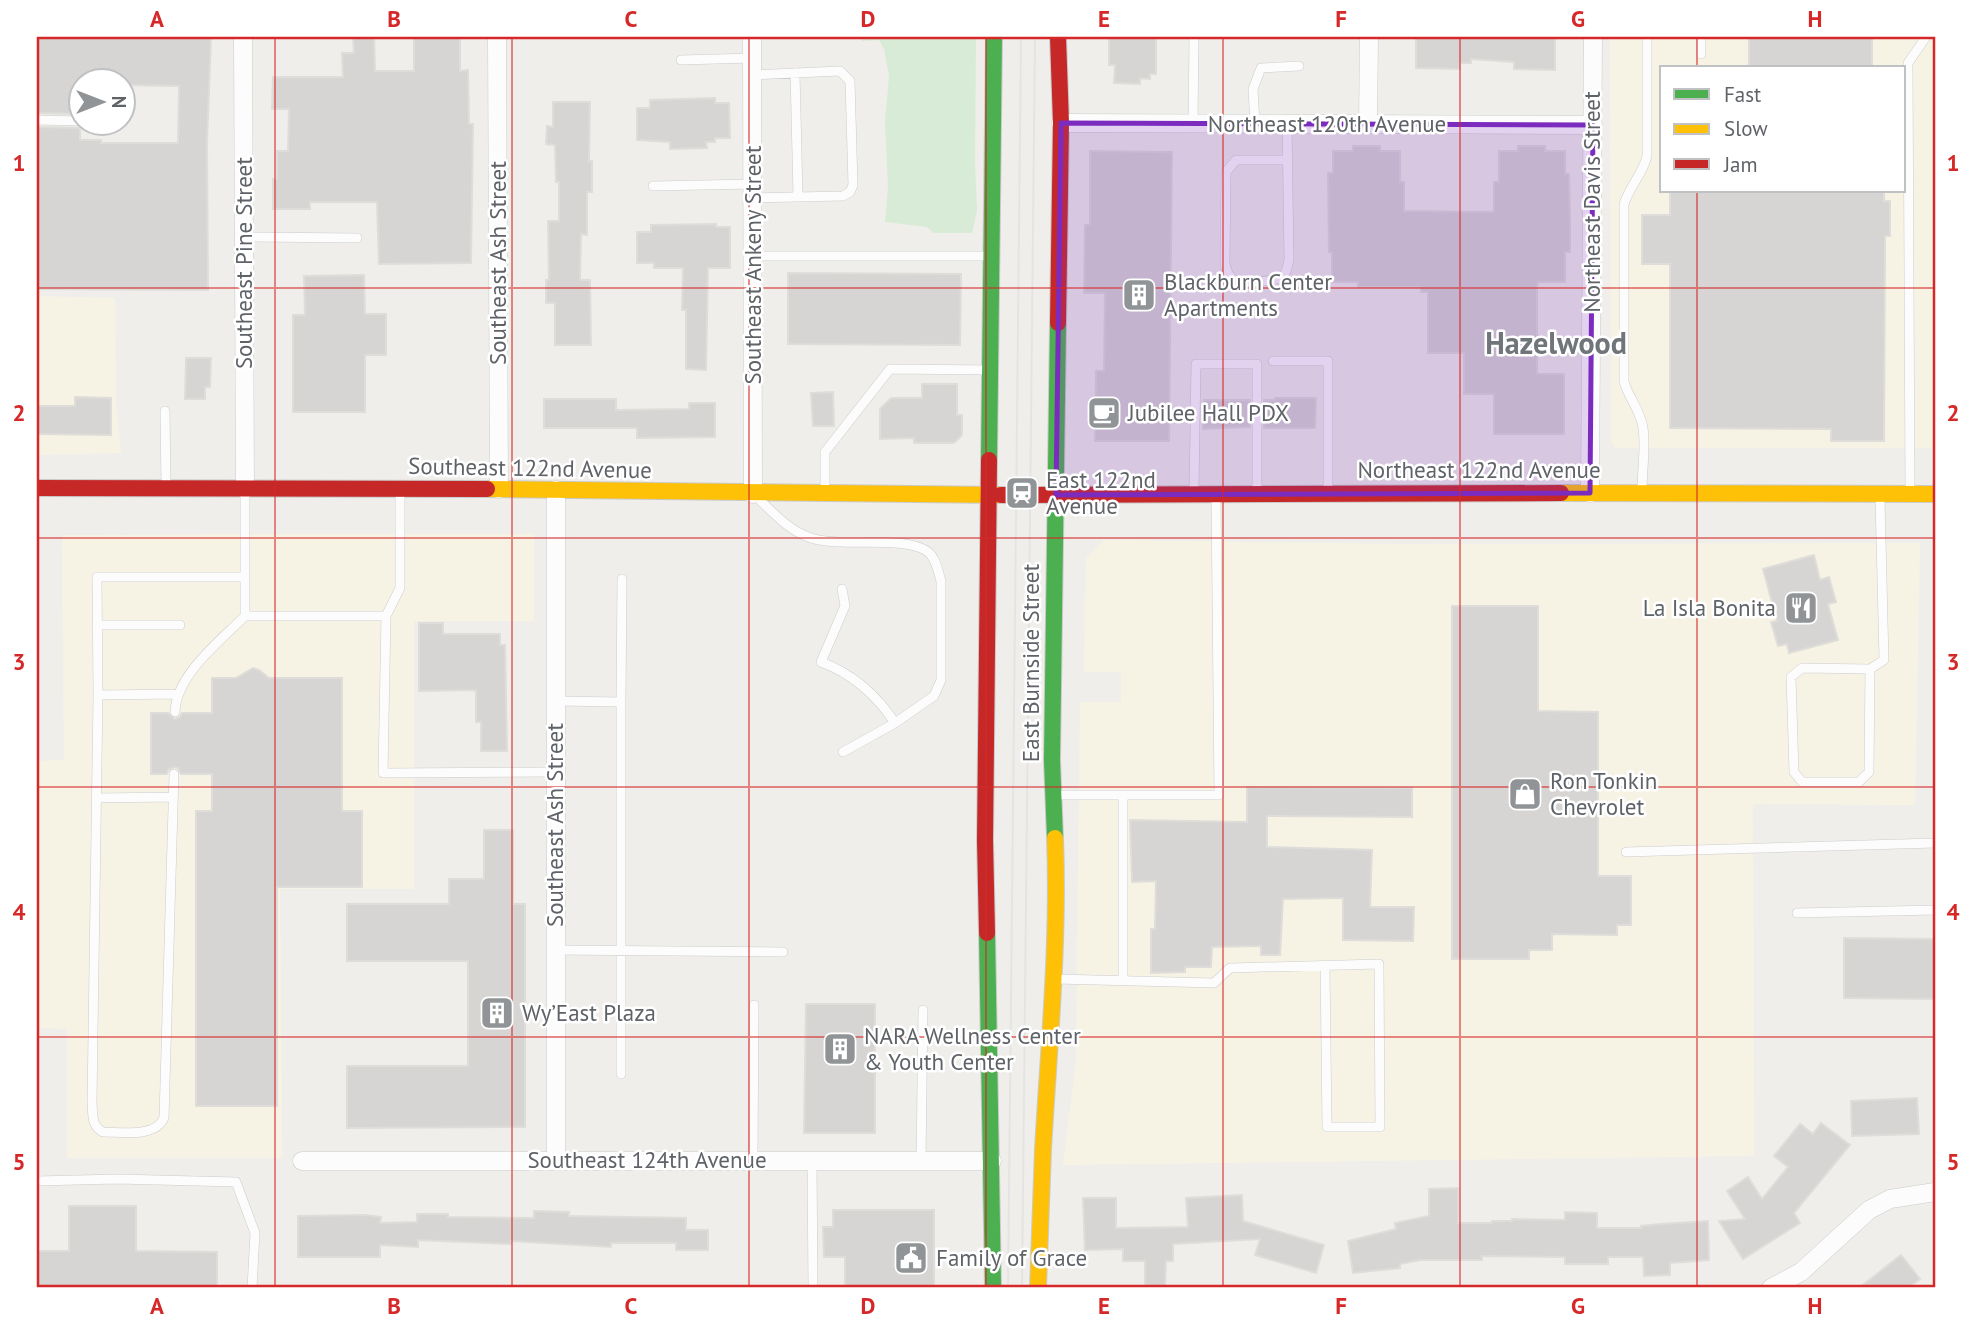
<svg xmlns="http://www.w3.org/2000/svg" width="1972" height="1325" font-family="'PT Sans',sans-serif">
	<style>
		.commercial { fill: #f7f3e4; fill-rule: evenodd }
		.green { fill: #d8ebd6 }
		.building { fill: #d6d5d3; stroke: #deddd9; stroke-width: 2 }
		.lines { fill: none; stroke-linecap: round; stroke-linejoin: round }
		.lane-casing { stroke: #cbcccc; stroke-width: 10 }
		.street-casing { stroke: #cbcccc; stroke-width: 19 }
		.fast-casing { stroke: #cacacb; stroke-width: 18 }
		.slow-casing { stroke: #cacacb; stroke-width: 18 }
		.jam-casing { stroke: #cacacb; stroke-width: 18 }
		.lane { stroke: #fdfcfc; stroke-width: 9 }
		.street { stroke: #fdfcfc; stroke-width: 18 }
		.fast { stroke: #4caf50; stroke-width: 16 }
		.slow { stroke: #ffc107; stroke-width: 16 }
		.jam { stroke: #c62828; stroke-width: 16 }
		.tram { stroke: #e4e4e4; stroke-width: 2 }
		.marked { fill: #7b2cbf; fill-opacity: 0.2; stroke: #7b2cbf; stroke-width: 5; stroke-linejoin: round }
		.grid { fill: none; stroke: #d62828; stroke-width: 2; stroke-opacity: 0.55 }
		.labels { text-anchor: middle; stroke-width: 5; stroke-linejoin: round; paint-order: stroke }
		.street-label { font-size: 23px; fill: #5f6368; stroke: #fff }
		.poi-label { font-size: 23px; fill: #5f6368; stroke: #fff; text-anchor: start }
		.district-label { font-size: 30px; font-weight: bold; fill: #70757a; stroke: #fff }
		.neatline { fill: none; stroke: #d62828; stroke-width: 2.5 }
		.grid-label { font-size: 23px; text-anchor: middle; font-weight: bold; fill: #d62828 }
	</style>
	<rect width="100%" height="100%" fill="#efeeea"/>
	<path class="commercial" d="M1610,37H1935V448H1616L1611,441ZM1662,68H1904V191H1662Z
		M37,296L115,298L116,402L121,453L37,455Z
		M534,534V621H414V889H280L282,1158H67V1029L37,1028V761L64,760L62,535Z
		M1104,540L1405,544L1920,543L1915,805L1753,804L1754,1156L1063,1165L1076,1062L1080,702H1121V672H1084L1086,559Z"/>
	<path class="green" d="M862,37H976L975,162L977,211L972,233H934L927,227L885,222L888,187L885,122L889,76L884,49L879,40L862,41Z"/>
	<path class="building" d="M37,37H211L207,143L208,290L37,289L38,127L80,128V140H101V143H178L179,86L122,85V80H80V114L38,113Z
		M353,37H374L375,71H414V37H460V71L468,70L469,124H473L471,263L379,264L377,202H310V209H273V179H277V151H288L289,109H272L273,77H343L342,53H354Z
		M1109,37H1156V74H1150V79L1140,78V84L1114,83L1115,65H1109Z
		M1416,37L1555,38V70L1514,69V62L1471,59V63H1460V69L1416,68Z
		M1749,37H1872V68H1749Z
		M715,98V103H729L730,138H715V142H706L707,148L670,149V142L637,140V108H650V100Z
		M553,102H590L589,161H592V192H587V235L581,234L580,280H590L591,345H555V303H546V280H549L548,221H559V182H556L555,145L546,144L547,126L553,127Z
		M1353,146H1380V151H1400V182H1404V211L1494,212V182H1499V151H1518V146H1545V151H1565V174H1569L1570,221V252H1565V282H1538L1537,287V374H1564V434H1494V394H1464V353H1428V292H1421V287H1358V282H1332V252H1329L1328,173H1333V151H1353Z
		M1090,151L1172,152L1169,441H1095L1096,371H1104L1105,293H1084L1085,225H1090Z
		M1670,191H1884V201H1890V236H1885L1884,441H1831V429L1670,428V264H1642V215H1670Z
		M716,224V227H730V268H708L706,370L686,369V310H682L683,268H654V263H637V232H651V225Z
		M788,273L961,274L960,345L788,344Z
		M364,275L365,314H386V355H365V412H293V315H305L304,276Z
		M186,358H211L210,387H205V399H185Z
		M922,384H957V415H962V435L954,443H914V438L880,439V409L891,398H922Z
		M833,392L834,426H813L811,393Z
		M75,397L111,398V435L37,434V406H75Z
		M1275,398H1316L1315,428H1264V400H1275Z
		M544,399H616V410L689,409V403H715V437L637,438V428H544Z
		M1204,400H1250V427L1203,429Z
		M1814,555L1820,580L1829,577L1836,602L1828,604L1838,640L1789,653L1787,644L1778,646L1771,622L1777,621L1763,569Z
		M1452,606H1538V711L1598,712V876H1631V925H1617V935L1552,934V950H1529V959H1452Z
		M419,623H443V634H500V645H505L507,751H481V722H476V690L419,691Z
		M253,668L259,670L269,678H342V811H362V887H277V1106H196V811H212V774H181L178,768L174,767L168,770L167,774H151V713H168L175,719L180,717L182,713H212V678H236Z
		M1247,787L1412,788V817L1267,816V847L1372,850L1370,907H1414L1413,941L1343,940V898L1283,899L1280,955H1261V946L1212,947L1211,967H1185V972L1151,973V929H1155L1156,881L1132,882L1130,820L1247,822Z
		M484,830H513V904H525V1127L347,1128V1066H468V961H347V904H449V879H484Z
		M1844,938L1935,939V999L1844,998Z
		M806,1004H875V1133H804Z
		M1917,1098L1919,1134L1852,1136L1851,1101Z
		M1821,1123L1850,1145L1794,1213L1800,1223L1743,1259L1719,1221L1745,1219L1727,1191L1748,1177L1762,1199L1788,1167L1774,1156L1800,1124L1813,1134Z
		M1458,1188V1223H1492V1221H1512V1219L1565,1220V1212L1597,1213V1228H1641V1226L1661,1224L1708,1221L1709,1260L1670,1263V1275L1644,1276L1643,1257H1608V1264H1565V1257L1482,1256V1260H1420L1400,1264V1268L1353,1273L1348,1241L1396,1229L1395,1223L1429,1216V1189Z
		M1242,1195L1243,1221L1324,1245L1316,1273L1255,1255L1260,1239L1173,1244V1261H1166L1165,1288H1145V1261H1123V1249L1085,1250L1083,1198H1116V1228L1188,1227L1186,1198Z
		M69,1206H136V1251L217,1252V1288H37V1251H69Z
		M833,1210H934V1288H845V1257H824L823,1227H833Z
		M534,1211L569,1212V1216L686,1218V1230H708V1250H676V1243H611V1247L511,1241V1244L418,1240V1247L380,1245V1257H298V1216L366,1215L381,1217L380,1223L417,1222V1214H448V1217L534,1218Z
		M1901,1255L1920,1279L1908,1288H1859Z"/>
	<g class="lines">
		<defs>
			<path id="lane" d="M1701,37V54
				M681,60L752,58
				M795,73L798,196
				M752,75L840,71L850,81L853,185L850,192L843,196L753,198
				M37,120L80,121
				M1193,124L1194,37
				M1255,124L1253,89L1261,68L1299,66
				M1287,124L1289,259C1288,265 1287,271 1284,275C1278,282 1241,284 1233,279C1228,275 1227,271 1225,264L1226,172L1236,160H1288
				M653,186L753,184
				M244,237L357,238
				M753,256H990
				M1273,361H1328V488
				M165,411L166,486
				M825,489V452L890,369L989,370
				M1194,489L1196,364H1257V489
				M245,490V616H386L400,588V494
				M1642,490C1642,470 1646,448 1643,428C1641,412 1629,398 1624,382V204C1630,185 1643,174 1647,156V37
				M1910,492L1908,63L1926,37
				M760,500C775,515 790,531 811,538C842,548 907,535 928,552C936,558 938,571 941,581V680L934,696L895,723L843,752
				M842,589L845,606L821,662C853,674 876,694 895,723
				M386,616L383,773L555,772
				M97,625H180
				M1870,669L1802,668L1791,677L1794,772L1802,782H1859L1869,772L1870,669L1884,660L1880,499
				M98,695L97,577H245
				M555,701L621,702L622,579
				M175,712C176,675 220,641 245,616
				M174,774L164,1118C155,1138 121,1132 103,1132C91,1126 93,1114 92,1102L98,695L178,694
				M1055,795H1219L1216,497
				M1123,796V980
				M97,798L173,797
				M1626,852L1935,843
				M1797,913L1935,910
				M555,950L783,952
				M1056,979L1214,983L1230,968L1379,964L1380,1127H1327L1325,966
				M621,1074V702
				M753,1161L754,1005
				M812,1161L813,1288
				M921,1161L923,1010
				M37,1181L118,1179L236,1182L255,1233L252,1288"/>
			<path id="street" d="M243,37L245,489
				M497,37L499,489
				M752,37L753,494
				M1061,123L1593,125
				M1368,124L1369,37
				M1590,493L1593,37
				M556,1160V490
				M302,1161H992
				M1771,1288L1801,1272L1869,1210L1890,1199L1935,1192"/>
			<path id="fast" d="M989,460L994,37
				M1055,838L1052,760L1058,323
				M987,933L993,1288"/>
			<path id="slow" d="M487,489L1001,495
				M1561,493L1935,494
				M1038,1288C1040,1242 1041,1195 1043,1149C1049,1045 1059,942 1055,838"/>
			<path id="jam" d="M1058,37L1061,123L1058,323
				M37,488L487,489
				M1001,495L1561,493
				M987,933L985,840L989,460"/>
		</defs>
		<use href="#lane" class="lane-casing"/>
		<use href="#street" class="street-casing"/>
		<use href="#fast" class="fast-casing"/>
		<use href="#slow" class="slow-casing"/>
		<use href="#jam" class="jam-casing"/>
		<use href="#lane" class="lane"/>
		<use href="#street" class="street"/>
		<use href="#fast" class="fast"/>
		<use href="#slow" class="slow"/>
		<use href="#jam" class="jam"/>
		<path class="tram" d="M1008,1288L1021,37
			M1022,1288L1035,37"/>
	</g>
	<path class="marked" d="M1061,123L1593,125L1590,493L1056,495Z"/>
	<path class="grid" d="M275,37V1288M512,37V1288M749,37V1288M986,37V1288M1223,37V1288M1460,37V1288M1697,37V68M1697,191V1288M37,288H1935M37,538H1935M37,787H1935M37,1037H1935"/>
	<defs>
		<symbol id="building-square" viewBox="-11 -11 22 22"><rect x="-9" y="-9" width="18" height="18" rx="4" fill="#919496" stroke="#fff"/><path d="M-4-6H4V6H1V3H-1V6H-4ZM-2.5-4.3h1.7v1.8h-1.7ZM.8-4.3h1.7v1.8H.8ZM-2.5-1h1.7V.8h-1.7ZM.8-1h1.7V.8H.8Z" fill="#fff"/></symbol>
		<symbol id="cafe-square" viewBox="-11 -11 22 22"><rect x="-9" y="-9" width="18" height="18" rx="4" fill="#919496" stroke="#fff"/><path d="M-5.5-4.5H6V0H3Q3 3.5 0 3.5H-2.5Q-5.5 3.5-5.5 0ZM3-3.2v2h1.7v-2ZM-6 4.5H4V6H-6Z" fill="#fff"/></symbol>
		<symbol id="station-square" viewBox="-11 -11 22 22"><rect x="-9" y="-9" width="18" height="18" rx="4" fill="#919496" stroke="#fff"/><path d="M-3-6H3Q5-6 5-4V2Q5 4 3 4L4.5 6H3L1.5 4h-3L-3 6H-4.5L-3 4Q-5 4-5 2V-4Q-5-6-3-6ZM-3.5-4v3h7v-3ZM-3.5 1v1.5H-2V1ZM2 1v1.5H3.5V1Z" fill="#fff"/></symbol>
		<symbol id="restaurant-square" viewBox="-11 -11 22 22"><rect x="-9" y="-9" width="18" height="18" rx="4" fill="#919496" stroke="#fff"/><path d="M-5-6h1v4h1v-4h1v4h1v-4h1v5L-1.5 .5V6h-2V.5L-5-1ZM5-6V6H3V1.5H1.5Q1.5-4 5-6Z" fill="#fff"/></symbol>
		<symbol id="shop-square" viewBox="-11 -11 22 22"><rect x="-9" y="-9" width="18" height="18" rx="4" fill="#919496" stroke="#fff"/><path d="M-5-2.5h2.3a2.7 3.5 0 0 1 5.4 0H5L5.5 6h-11ZM-1.5-2.5h3a1.5 2.3 0 0 0-3 0Z" fill="#fff"/></symbol>
		<symbol id="civic-square" viewBox="-11 -11 22 22"><rect x="-9" y="-9" width="18" height="18" rx="4" fill="#919496" stroke="#fff"/><path d="M-.6-6.5H3V-4.5H.6V-3L4-1V1h2V6H-6V1h2V-1L-.6-3ZM-1.2 2.5V6h2.4V2.5Z" fill="#fff"/></symbol>
	</defs>
	<g fill-rule="evenodd">
		<use href="#building-square" x="1120" y="276" width="38" height="38"/>
		<use href="#cafe-square" x="1085" y="394" width="38" height="38"/>
		<use href="#station-square" x="1003" y="474" width="38" height="38"/>
		<use href="#restaurant-square" x="1782" y="589" width="38" height="38"/>
		<use href="#shop-square" x="1506" y="775" width="38" height="38"/>
		<use href="#building-square" x="478" y="994" width="38" height="38"/>
		<use href="#building-square" x="821" y="1030" width="38" height="38"/>
		<use href="#civic-square" x="892" y="1239" width="38" height="38"/>
	</g>
	<g class="labels">
		<g class="street-label">
			<text x="1327" y="132">Northeast 120th Avenue</text>
			<text transform="translate(1592 202) rotate(-90)" y="8">Northeast Davis Street</text>
			<text transform="translate(244 263) rotate(-90)" y="8">Southeast Pine Street</text>
			<text transform="translate(498 263) rotate(-90)" y="8">Southeast Ash Street</text>
			<text transform="translate(753 265) rotate(-90)" y="8">Southeast Ankeny Street</text>
			<text transform="translate(530 468) rotate(1)" y="8">Southeast 122nd Avenue</text>
			<text x="1479" y="478">Northeast 122nd Avenue</text>
			<text transform="translate(1031 663) rotate(-90)" y="8">East Burnside Street</text>
			<text transform="translate(555 825) rotate(-90)" y="8">Southeast Ash Street</text>
			<text x="647" y="1168">Southeast 124th Avenue</text>
		</g>
		<g class="poi-label">
			<text x="1164" y="290">Blackburn Center<tspan x="1164" dy="26">Apartments</tspan></text>
			<text x="1128" y="421">Jubilee Hall PDX</text>
			<text x="1046" y="488">East 122nd<tspan x="1046" dy="26">Avenue</tspan></text>
			<text x="1776" y="616" text-anchor="end">La Isla Bonita</text>
			<text x="1550" y="789">Ron Tonkin<tspan x="1550" dy="26">Chevrolet</tspan></text>
			<text x="522" y="1021">Wy’East Plaza</text>
			<text x="864" y="1044">NARA Wellness Center<tspan x="864" dy="26">&amp; Youth Center</tspan></text>
			<text x="936" y="1266">Family of Grace</text>
		</g>
		<g class="district-label">
			<text x="1556" y="354">Hazelwood</text>
		</g>
	</g>
	<rect width="1972" height="1325" fill="none" stroke="#ffffff" stroke-width="77"/>
	<rect x="1660" y="66" width="245" height="126" fill="#ffffff" stroke="#bfc1c3" stroke-width="2"/>
	<rect x="1674" y="89" width="35" height="10" fill="#4caf50" stroke="#bfc1c3" stroke-width="2"/>
	<text x="1724" y="102" font-size="21" fill="#5f6368">Fast</text>
	<rect x="1674" y="124" width="35" height="10" fill="#ffc107" stroke="#bfc1c3" stroke-width="2"/>
	<text x="1724" y="136" font-size="21" fill="#5f6368">Slow</text>
	<rect x="1674" y="159" width="35" height="10" fill="#c62828" stroke="#bfc1c3" stroke-width="2"/>
	<text x="1724" y="172" font-size="21" fill="#5f6368">Jam</text>
	<g transform="translate(102 102) rotate(90)"><circle r="33" fill="#ffffff" stroke="#bfc1c3" stroke-width="2"/>
	<path d="M0-5L12 26L0 18L-12 26Z" fill="#919496"/>
	<text y="-10" font-size="19" font-weight="bold" text-anchor="middle" fill="#5f6368">N</text>
	</g>
	<rect x="38" y="38" width="1896" height="1248" class="neatline"/>
	<g class="grid-label">
		<text x="157" y="27">A</text>
		<text x="394" y="27">B</text>
		<text x="631" y="27">C</text>
		<text x="868" y="27">D</text>
		<text x="1104" y="27">E</text>
		<text x="1341" y="27">F</text>
		<text x="1578" y="27">G</text>
		<text x="1815" y="27">H</text>
		<text x="19" y="171">1</text>
		<text x="1953" y="171">1</text>
		<text x="19" y="421">2</text>
		<text x="1953" y="421">2</text>
		<text x="19" y="670">3</text>
		<text x="1953" y="670">3</text>
		<text x="19" y="920">4</text>
		<text x="1953" y="920">4</text>
		<text x="19" y="1170">5</text>
		<text x="1953" y="1170">5</text>
		<text x="157" y="1314">A</text>
		<text x="394" y="1314">B</text>
		<text x="631" y="1314">C</text>
		<text x="868" y="1314">D</text>
		<text x="1104" y="1314">E</text>
		<text x="1341" y="1314">F</text>
		<text x="1578" y="1314">G</text>
		<text x="1815" y="1314">H</text>
	</g>
</svg>
